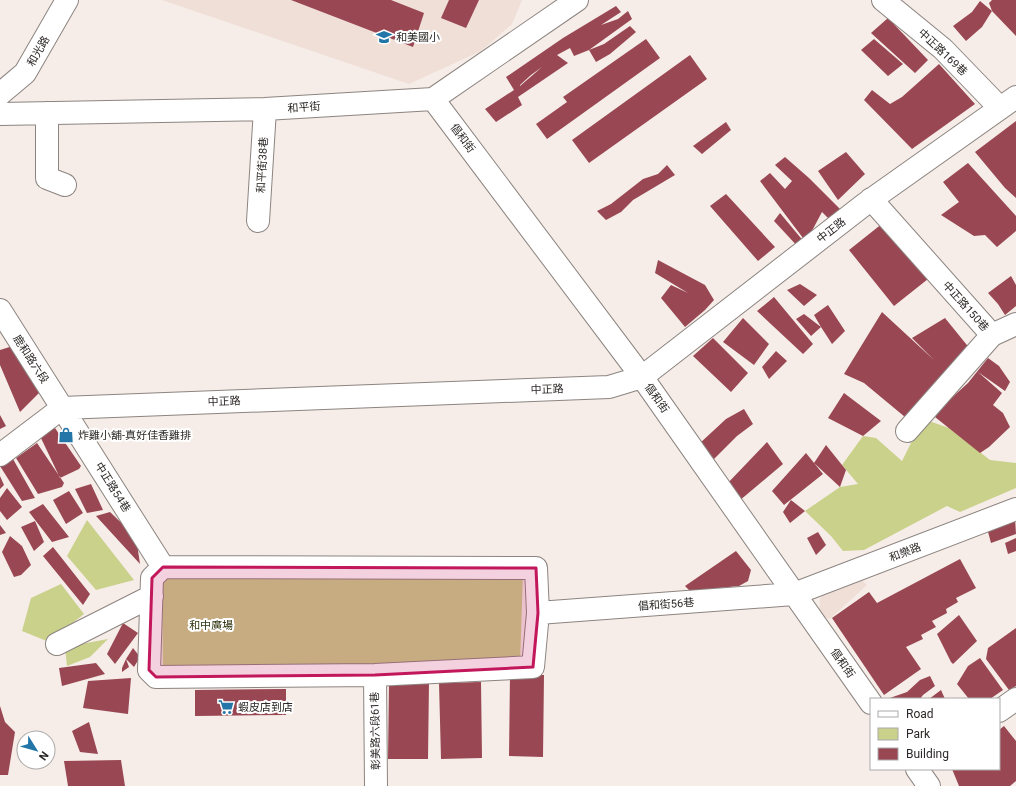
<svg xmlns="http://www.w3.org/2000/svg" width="1016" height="786" font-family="Roboto,'Noto Sans TC',sans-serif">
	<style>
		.built { fill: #f0dfd7 }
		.green { fill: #cad18b }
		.building { fill: #994753; fill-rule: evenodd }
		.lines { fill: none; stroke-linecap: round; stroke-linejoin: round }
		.minor-casing { stroke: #8c8480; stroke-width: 24 }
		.minor { stroke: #fff; stroke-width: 22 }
		.marked { fill: #c2185b; fill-opacity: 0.2; stroke: #c2185b; stroke-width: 3; stroke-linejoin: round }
		.labels { text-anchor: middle; stroke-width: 4; stroke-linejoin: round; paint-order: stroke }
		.poi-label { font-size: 11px; fill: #2c2827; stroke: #fff; text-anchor: start }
		.street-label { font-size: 11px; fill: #2c2827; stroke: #fff }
		.park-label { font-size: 11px; fill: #323510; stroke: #fff }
	</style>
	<rect width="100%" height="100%" fill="#f6ede8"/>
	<path class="built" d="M162,0H522L512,24L481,51L409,84Z
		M859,577L867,585L830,619L827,618L820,619L819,617L820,599L823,593Z"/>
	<path class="green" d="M929,421L949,428L990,460L1016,463V488L960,512L947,506L864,550L843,551L831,536L805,511L840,487L858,484L842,465L863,436L876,438L902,461L912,441Z
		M87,520L134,580L96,590L67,556Z
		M523,574L520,664L163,675L162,577Z
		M61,584L84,614L49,642L22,631L31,598Z
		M108,639L90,657L67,666L65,647Z"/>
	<path class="building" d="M291,0H391L424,13L413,47Z
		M449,0H479L466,28L441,18Z
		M992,0H1016V36L992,11L989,3Z
		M980,1L992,11L982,27L966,41L953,26L972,12Z
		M616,6L621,12L601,25L618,19L628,11L632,19L589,50L574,56L570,48L557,55L568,63L518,97L522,105L496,122L485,109L514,90L506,77L563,38ZM542,67L520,86V85L531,75Z
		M888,18L928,60L915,73L871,33Z
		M630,26L636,32L610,54L596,62L589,50L604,44Z
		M646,39L660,58L547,139L536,124L567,102L563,97Z
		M874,39L903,64L888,76L861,50Z
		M690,55L707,79L589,163L572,140Z
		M939,64L975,104L912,149L864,100L872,90L890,104L902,97Z
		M1016,121V198L1005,188L975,152Z
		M726,122L731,130L702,154L693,146Z
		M846,152L865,174L838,200L818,171Z
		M785,157L809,178L841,210L830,220L822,212L806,242L760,181L770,173L785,189L792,181L775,165Z
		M968,163L1016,216V231L997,247L985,235L974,236L941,215L959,202L943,182Z
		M667,165L675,175L633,200L621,212L606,220L597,211L611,204L643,179L658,174Z
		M726,194L775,247L758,261L710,206Z
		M780,213L805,243L800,249L774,221Z
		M883,223L928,279L894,306L849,250Z
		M658,260L705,285L714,300L705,310L685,327L661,298L671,285L688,293L655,273Z
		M1011,276L1016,285V306L1005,315L998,304L988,293Z
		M800,284L817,295L804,306L787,290Z
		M774,297L813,344L803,354L757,311Z
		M828,305L845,331L832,344L821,327L811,336L796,319L804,314L821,327L814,315Z
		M882,312L934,360L912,338L945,318L975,355L905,417L864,383L844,374Z
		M743,318L769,344L754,365L723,342Z
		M713,338L748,373L731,392L693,356Z
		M16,345L41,391L20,412L0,365V350Z
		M776,351L787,361L769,379L762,367Z
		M988,358L999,366L1010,382L1005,391L978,372L1002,393L993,405L1003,413L1010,427L989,447L980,453L935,417L947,402L968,383Z
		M844,393L881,421L863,436L828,418Z
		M744,409L753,424L737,436L714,459L699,444L726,419Z
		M0,415L6,426L0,429Z
		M55,428L81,466L79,469L60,478L40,436Z
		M767,442L783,464L739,501L725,486Z
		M37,443L64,483L62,487L38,494L16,458Z
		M826,445L846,470L840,487L814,463Z
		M806,453L823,474L784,505L772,491Z
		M13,459L35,498L22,501L0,466Z
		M0,476L4,485L0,489Z
		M91,484L103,510L87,513L75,489Z
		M7,488L22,507L7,520L0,511V498Z
		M69,491L83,513L66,524L53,500Z
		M791,500L805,511L790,523L783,512Z
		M43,504L69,537L52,542L29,512Z
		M110,512L136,537L140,564L96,516Z
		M1015,518L1016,534L991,543L987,528Z
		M35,521L44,542L34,551L21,527Z
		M0,525L6,533L0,535Z
		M818,532L826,545L816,555L807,538Z
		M10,536L22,546L31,565L21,575L14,577L2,552Z
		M1016,538V551L1008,554L1005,543Z
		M53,547L90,594L83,605L43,556Z
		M736,551L751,570L748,581L739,586L690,591L685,586Z
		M960,559L976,588L956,598L958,602L946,609L947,613L932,621L936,627L921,635L923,639L906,647L921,669L884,695L832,618L869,592L877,603Z
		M959,615L977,641L953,664L951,662L937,634Z
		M123,623L138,633L115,664L107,654Z
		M1016,628V686L1009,690L986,659L988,648Z
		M133,648L140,657L134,667L126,659L129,667L122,672V668L126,659Z
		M980,658L1003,690L990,699H969L957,684L968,666Z
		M96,663L105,674L62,686L59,668Z
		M510,675H544L543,757L509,756Z
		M930,676L935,686L923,695L920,699H887L907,692L920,680Z
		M131,678L128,714L83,708L88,681Z
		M389,682H429L428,759H388Z
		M481,682L482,758L441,759L439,683Z
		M286,689V715L195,716V690Z
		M941,690L945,699H929Z
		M0,706L5,722L15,732L8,775H0Z
		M89,722L98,754L80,752L72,731Z
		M1004,726L1016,741V781L1010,786H959L952,769H999V730Z
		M121,760L125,786H68L64,761Z"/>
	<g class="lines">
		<defs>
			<path id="minor" d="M883,0L943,49L1000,108
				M0,94L25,73L67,0
				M433,99L642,377L871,703
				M47,113V178L65,185
				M0,114L265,109L433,99L577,0
				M871,199L992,335L907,431
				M258,221L265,109
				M0,310L163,567
				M992,335L1016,324
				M0,455L62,408L609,387L642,377L865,204L1016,97
				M163,567L536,568L538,613L533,667L375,675L156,677L149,670L152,578Z
				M538,613L794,594L1016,509
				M57,644L152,596
				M375,675L376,786
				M999,711L1016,699
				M917,769L929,786"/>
		</defs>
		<use href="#minor" class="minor-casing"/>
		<use href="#minor" class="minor"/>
	</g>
	<path class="marked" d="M163,567L536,568L538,613L533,667L375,675L156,677L149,670L152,578Z"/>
	<defs>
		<symbol id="school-bare" viewBox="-9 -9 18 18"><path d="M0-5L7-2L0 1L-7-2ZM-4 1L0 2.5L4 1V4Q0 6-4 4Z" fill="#2376a7" stroke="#fff" stroke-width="2.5" paint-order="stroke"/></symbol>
		<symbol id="shop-bare" viewBox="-9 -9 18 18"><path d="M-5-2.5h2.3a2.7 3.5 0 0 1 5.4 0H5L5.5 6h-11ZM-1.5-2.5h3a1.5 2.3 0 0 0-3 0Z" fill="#2376a7" stroke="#fff" stroke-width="2.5" paint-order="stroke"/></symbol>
		<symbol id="supermarket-bare" viewBox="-9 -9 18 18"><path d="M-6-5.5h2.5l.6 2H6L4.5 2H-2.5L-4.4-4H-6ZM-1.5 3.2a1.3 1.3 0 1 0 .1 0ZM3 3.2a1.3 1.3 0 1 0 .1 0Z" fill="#2376a7" stroke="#fff" stroke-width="2.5" paint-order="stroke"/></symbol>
	</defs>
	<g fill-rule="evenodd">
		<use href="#school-bare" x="373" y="26" width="22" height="22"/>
		<use href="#shop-bare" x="55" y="424" width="22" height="22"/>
		<use href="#supermarket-bare" x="215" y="696" width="22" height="22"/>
	</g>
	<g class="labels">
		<g class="poi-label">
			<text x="396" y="41">和美國小</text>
			<text x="78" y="439">炸雞小舖-真好佳香雞排</text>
			<text x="238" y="711">蝦皮店到店</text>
		</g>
		<g class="street-label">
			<text transform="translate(38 51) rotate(-60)" y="4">和光路</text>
			<text transform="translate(943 52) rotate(43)" y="4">中正路169巷</text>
			<text transform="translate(304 107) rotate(-4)" y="4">和平街</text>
			<text transform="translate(463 138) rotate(53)" y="4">倡和街</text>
			<text transform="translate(262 165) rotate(-87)" y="4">和平街38巷</text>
			<text transform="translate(831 230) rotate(-38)" y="4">中正路</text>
			<text transform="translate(966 306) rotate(48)" y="4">中正路150巷</text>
			<text transform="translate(31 359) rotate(57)" y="4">鹿和路六段</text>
			<text transform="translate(547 389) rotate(-2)" y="4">中正路</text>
			<text transform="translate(657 398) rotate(55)" y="4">倡和街</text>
			<text transform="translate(224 401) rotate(-2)" y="4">中正路</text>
			<text transform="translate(113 487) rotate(58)" y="4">中正路54巷</text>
			<text transform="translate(905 552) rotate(-21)" y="4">和樂路</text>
			<text transform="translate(666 604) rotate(-4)" y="4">倡和街56巷</text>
			<text transform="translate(843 663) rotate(55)" y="4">倡和街</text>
			<text transform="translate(375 731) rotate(-91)" y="4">彰美路六段61巷</text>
		</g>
		<g class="park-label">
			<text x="211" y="629">和中廣場</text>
		</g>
	</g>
	<rect x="870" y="698" width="130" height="72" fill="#ffffff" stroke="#aba9a9"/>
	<rect x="878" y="711" width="20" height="6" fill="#ffffff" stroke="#aba9a9"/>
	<text x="906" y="718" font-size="12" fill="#2c2827">Road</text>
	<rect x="878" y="728" width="20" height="12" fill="#cad18b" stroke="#aba9a9"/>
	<text x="906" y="738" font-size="12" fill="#2c2827">Park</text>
	<rect x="878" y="748" width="20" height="12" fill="#994753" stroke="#aba9a9"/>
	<text x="906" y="758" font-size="12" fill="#2c2827">Building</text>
	<g transform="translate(36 750) rotate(127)"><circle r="19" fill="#ffffff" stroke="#aba9a9"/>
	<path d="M0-3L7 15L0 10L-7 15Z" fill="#2376a7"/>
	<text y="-6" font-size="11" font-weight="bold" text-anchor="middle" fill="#2c2827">N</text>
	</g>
</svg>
